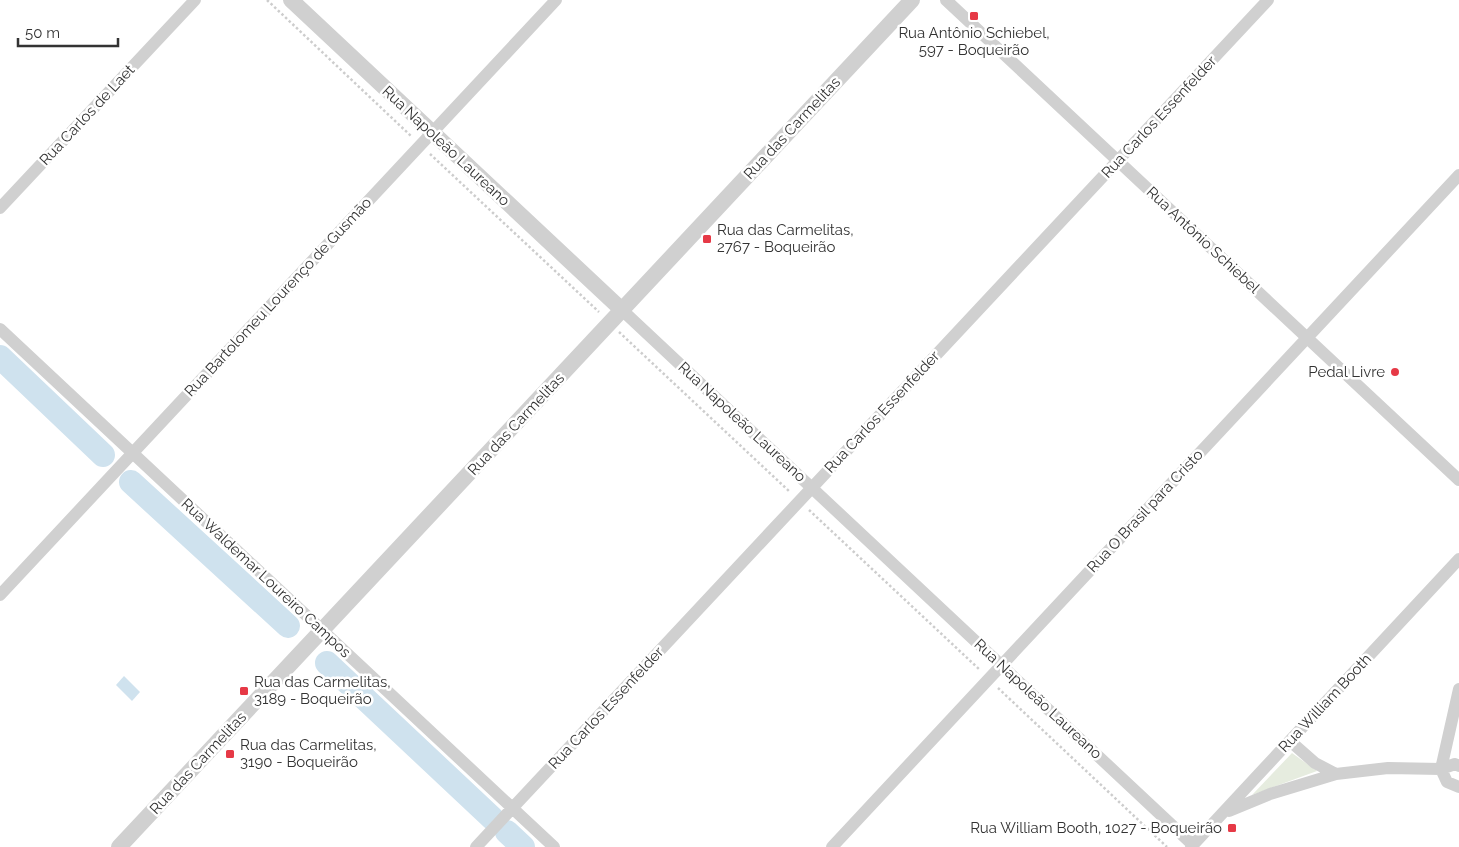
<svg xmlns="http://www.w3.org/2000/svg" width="1459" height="847" font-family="Raleway,sans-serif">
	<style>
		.green { fill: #e6ecdf }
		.water { fill: #cfe2ee }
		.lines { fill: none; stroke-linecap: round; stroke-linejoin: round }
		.river { stroke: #cfe2ee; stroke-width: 24 }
		.path { stroke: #cdcdcd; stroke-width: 2.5; stroke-dasharray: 2.5 2.5; stroke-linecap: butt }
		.minor { stroke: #d0d0d0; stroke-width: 12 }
		.tertiary { stroke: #d0d0d0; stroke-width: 16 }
		.poi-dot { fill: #e63946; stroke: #fff; stroke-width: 2 }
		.labels { text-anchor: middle; stroke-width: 5; stroke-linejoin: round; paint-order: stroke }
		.poi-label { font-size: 15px; fill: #333; stroke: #fff; text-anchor: start }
		.street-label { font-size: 15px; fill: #333; stroke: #fff }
	</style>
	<rect width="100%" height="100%" fill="#fff"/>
	<path class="green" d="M1292,753L1317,771L1252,795Z"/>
	<path class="water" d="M124,676L140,692L132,701L116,685Z"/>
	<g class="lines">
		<path class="river" d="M0,357L103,455
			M131,482L288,626
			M327,663L492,818
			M507,832L523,847"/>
		<path class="path" d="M267,0L411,136
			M430,154L599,312
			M619,332L790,492
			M809,510L980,670
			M998,688L1167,847"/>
		<path class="minor" d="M946,0L1459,480
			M0,208L195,0
			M622,310L1193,845
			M0,329L554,847
			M0,595L556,0
			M1290,741L1315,763L1336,774
			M1441,769L1459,689
			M1441,769L1447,782L1459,787
			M1229,811L1270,794L1336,774L1388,768L1441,769L1455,764L1459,766
			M476,847L1268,0
			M832,847L1459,175
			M1191,847L1459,559"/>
		<path class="tertiary" d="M291,0L622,310
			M119,847L912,0"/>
	</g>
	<g class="poi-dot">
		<rect x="969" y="11" width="10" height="10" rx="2.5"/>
		<rect x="702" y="234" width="10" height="10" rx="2.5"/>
		<circle cx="1395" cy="372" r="5"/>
		<rect x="239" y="686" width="10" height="10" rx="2.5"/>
		<rect x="225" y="749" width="10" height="10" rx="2.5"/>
		<rect x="1227" y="823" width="10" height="10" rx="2.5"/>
	</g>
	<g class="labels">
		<g class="poi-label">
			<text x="974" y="38" text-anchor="middle">Rua Antônio Schiebel,<tspan x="974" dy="17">597 - Boqueirão</tspan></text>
			<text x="717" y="235">Rua das Carmelitas,<tspan x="717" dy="17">2767 - Boqueirão</tspan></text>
			<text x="1385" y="377" text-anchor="end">Pedal Livre</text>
			<text x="254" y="687">Rua das Carmelitas,<tspan x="254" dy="17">3189 - Boqueirão</tspan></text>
			<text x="240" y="750">Rua das Carmelitas,<tspan x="240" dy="17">3190 - Boqueirão</tspan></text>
			<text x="1222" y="833" text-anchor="end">Rua William Booth, 1027 - Boqueirão</text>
		</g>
		<g class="street-label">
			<text transform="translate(87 115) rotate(-47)" y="5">Rua Carlos de Laet</text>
			<text transform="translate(1159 117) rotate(-47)" y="5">Rua Carlos Essenfelder</text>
			<text transform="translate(792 128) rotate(-47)" y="5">Rua das Carmelitas</text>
			<text transform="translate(446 146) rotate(43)" y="5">Rua Napoleão Laureano</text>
			<text transform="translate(1203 240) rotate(43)" y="5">Rua Antônio Schiebel</text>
			<text transform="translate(278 297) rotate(-47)" y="5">Rua Bartolomeu Lourenço de Gusmão</text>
			<text transform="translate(882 412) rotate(-47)" y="5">Rua Carlos Essenfelder</text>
			<text transform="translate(742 422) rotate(43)" y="5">Rua Napoleão Laureano</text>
			<text transform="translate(516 424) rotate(-47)" y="5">Rua das Carmelitas</text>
			<text transform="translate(1145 511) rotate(-47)" y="5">Rua O Brasil para Cristo</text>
			<text transform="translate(266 578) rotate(43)" y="5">Rua Waldemar Loureiro Campos</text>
			<text transform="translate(1038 699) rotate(43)" y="5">Rua Napoleão Laureano</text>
			<text transform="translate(1325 703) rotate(-47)" y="5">Rua William Booth</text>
			<text transform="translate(606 708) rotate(-47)" y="5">Rua Carlos Essenfelder</text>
			<text transform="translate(198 763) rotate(-47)" y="5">Rua das Carmelitas</text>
		</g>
	</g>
	<path d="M18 38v8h100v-8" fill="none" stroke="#333333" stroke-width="2.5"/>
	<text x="25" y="38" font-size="15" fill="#333333" stroke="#ffffff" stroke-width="4" paint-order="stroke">50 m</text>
</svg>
